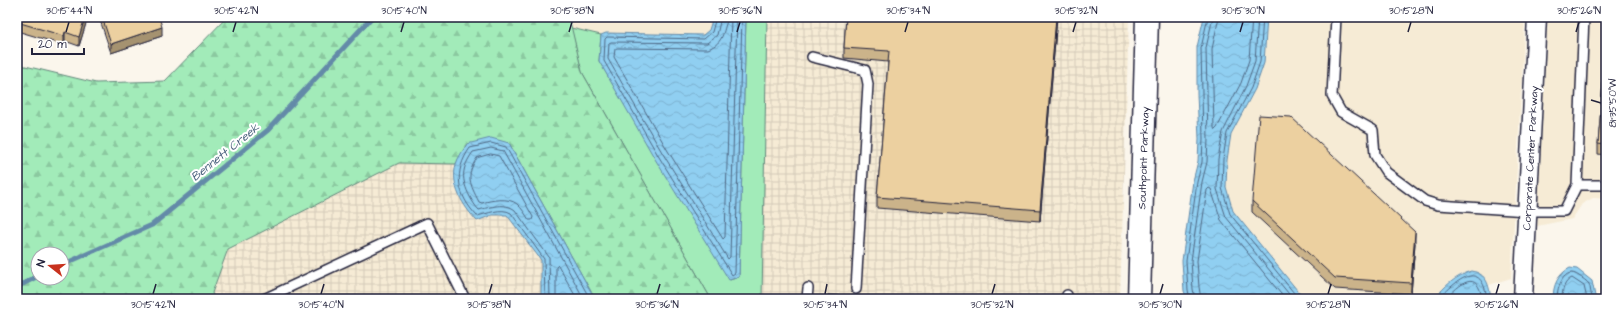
<svg xmlns="http://www.w3.org/2000/svg" width="1623" height="316" font-family="'Architects Daughter',sans-serif">
	<style>
		.built { fill: #f6ebd5 }
		.industrial { fill: url(#industrial-grid) }
		.green { fill: #a2ebb9; stroke: #62867a }
		.forest { fill: url(#forest-firs); stroke: #62867a; fill-rule: evenodd }
		.water { fill: url(#water-waves); stroke: #648aa8 }
		.lines { fill: none; stroke-linecap: round; stroke-linejoin: round }
		.shore { stroke: #4e6784; stroke-width: 1 }
		.stream { stroke: #648aa8; stroke-width: 5 }
		.service-casing { stroke: #22223b; stroke-width: 12 }
		.minor-casing { stroke: #22223b; stroke-width: 21 }
		.secondary-casing { stroke: #22223b; stroke-width: 25 }
		.service { stroke: #fff; stroke-width: 9 }
		.minor { stroke: #fff; stroke-width: 18 }
		.secondary { stroke: #fff; stroke-width: 22 }
		.wall { fill: #cbb38a; stroke: #22223b }
		.shaded-wall { fill: #a59270; stroke: #22223b }
		.building { fill: #ecd0a0; stroke: #22223b }
		.ticks { fill: none; stroke: #22223b; stroke-width: 1.5 }
		.labels { text-anchor: middle; stroke-width: 4; stroke-linejoin: round; paint-order: stroke }
		.street-label { font-size: 11px; fill: #22223b; stroke: #fff }
		.water-label { font-size: 12px; font-style: italic; fill: #485f7b; stroke: #fff }
		.neatline { fill: none; stroke: #22223b; stroke-width: 1.5 }
		.ticks-label { font-size: 10px; text-anchor: middle; fill: #22223b }
	</style>
	<defs>
		<pattern id="industrial-grid" width="8" height="8" patternUnits="userSpaceOnUse"><rect width="8" height="8" fill="#f6ebd5"/><path d="M0 4h8M4 0v8" fill="none" stroke="#d3c9b8"/></pattern>
		<pattern id="forest-firs" width="22" height="20" patternUnits="userSpaceOnUse"><rect width="22" height="20" fill="#a2ebb9"/><path d="M5 1l3.5 6h-7zM16 11l3.5 6h-7z" fill="#8bc9a0"/></pattern>
		<pattern id="water-waves" width="16" height="10" patternUnits="userSpaceOnUse"><rect width="16" height="10" fill="#90cff1"/><path d="M0 5q4-4 8 0t8 0" fill="none" stroke="#7cb1d0"/></pattern>
	</defs>
	<rect width="100%" height="100%" fill="#fbf6ec"/>
	<filter id="ink" filterUnits="userSpaceOnUse"><feTurbulence type="fractalNoise" baseFrequency=".025" numOctaves="2"/><feDisplacementMap in="SourceGraphic" scale="8" xChannelSelector="R" yChannelSelector="G"/><feConvolveMatrix kernelMatrix="1 2 1 2 8 2 1 2 1" color-interpolation-filters="sRGB"/></filter>
	<g filter="url(#ink)">
		<path class="built" d="M569,17H713L709,31L703,35L607,33L601,35L571,28Z
			M1267,17H1525L1511,278L1489,285L1479,273L1471,271L1462,274L1449,282L1434,299H1307L1297,290L1233,211L1226,187L1227,160L1231,134L1255,89L1264,63Z
			M1548,17H1606V199L1593,198L1582,204L1572,219L1537,226Z"/>
		<path class="industrial" d="M767,17H1129L1120,299H762Z
			M399,163L456,164L454,186L477,221L492,215H507L541,260V299H215L212,293L228,249Z"/>
		<path class="green" d="M746,17H767L762,299H711L582,72L571,28L601,35L599,61L730,280L739,277Z"/>
		<path class="forest" d="M227,17H569L582,72L711,299H595L509,143L467,144L456,164L399,163L228,249L212,293L215,299H17V64L96,83L165,81ZM38,254H62V278H38Z"/>
		<path class="water" d="M713,17H746L739,277L729,280L655,159L599,61L601,35L606,33L703,35L709,30Z
			M1204,17H1267L1264,63L1255,89L1231,134L1227,160L1226,187L1233,211L1297,290L1307,299H1187L1184,291L1182,261L1193,181L1198,161L1199,139L1197,94V47Z
			M491,138L509,143L595,299H541V260L507,215H492L477,221C463,206 450,186 456,164C458,157 463,151 467,144Z
			M1570,268L1577,269L1592,281L1595,296L1598,299H1553C1553,285 1558,274 1570,268Z
			M1472,271C1487,274 1489,285 1491,299H1434C1445,286 1455,276 1472,271Z"/>
		<g class="lines">
			<path class="shore" d="M716,17L712,32L704,39L607,37L605,39L604,61L659,157L732,275L735,273L742,17
				M721,17L717,35L707,43L611,42L609,43L608,59L663,154L728,259L730,257L737,17
				M727,17L728,19C722,32 725,42 708,49L617,48L615,49L614,57L668,151L723,239L725,237L731,17
				M1219,17L1212,49L1214,128L1215,130L1217,128L1241,83L1249,60L1252,17
				M1258,17L1255,61L1246,86L1223,132L1218,159L1217,189L1226,217L1293,299
				M1263,17L1260,62L1251,88L1227,133L1223,159L1222,188L1230,214L1294,293L1301,299
				M491,154L499,156L533,217L532,220H529C526,215 522,208 517,204C509,197 491,200 482,203L479,202C470,184 465,176 477,158Z
				M545,299L544,259L511,213C501,207 487,214 477,216C457,195 453,172 470,148L491,143L506,147L590,299
				M550,299L549,257L515,210C505,202 490,207 479,210C475,206 473,202 470,197C461,179 461,169 473,152L491,148L503,151L584,299
				M556,299V267L558,265L577,299
				M1190,299L1188,290L1186,261L1197,182L1202,162L1203,139L1201,48L1208,17
				M1195,299L1193,289L1191,261L1202,182L1207,162L1208,139L1206,48L1213,17
				M1201,299L1199,287L1197,261L1207,190L1209,188L1211,189L1221,220L1285,299
				M1439,299C1456,280 1482,258 1487,299
				M1446,299C1459,284 1478,268 1482,299
				M1557,299C1557,288 1564,265 1579,276C1582,278 1587,281 1589,284C1591,288 1590,294 1593,299
				M1562,299C1562,291 1564,281 1572,278L1584,286L1587,299"/>
			<path class="stream" d="M62,265L152,225L268,130L372,17
				M17,287L38,276"/>
			<defs>
				<path id="service" d="M1336,17L1332,96L1341,112L1373,130L1375,155L1386,172L1425,201L1438,205L1527,211H1564L1577,185H1606
					M812,57L865,70L868,84L856,289
					M1577,185L1584,17
					M264,299L427,223L465,299
					M807,299L808,288
					M1067,299V295"/>
				<path id="minor" d="M1523,299L1537,17"/>
				<path id="secondary" d="M1139,299L1147,17"/>
			</defs>
			<use href="#service" class="service-casing"/>
			<use href="#minor" class="minor-casing"/>
			<use href="#secondary" class="secondary-casing"/>
			<use href="#service" class="service"/>
			<use href="#minor" class="minor"/>
			<use href="#secondary" class="secondary"/>
		</g>
		<path class="wall" d="M17,17H87V20L79,46L65,41L64,45L17,31Z
			M99,17H159L162,36L111,53Z
			M846,17H1057L1040,221L877,208V197L888,62L844,58V48Z
			M1606,46V155L1598,154V144Z
			M1252,201L1415,243L1411,294L1335,289L1252,212Z"/>
		<path class="shaded-wall" d="M85,17H87V20L79,46V37Z
			M1056,17H1057L1040,221V210Z
			M162,27V36L111,53V44Z
			M65,32V41L64,45V36Z
			M1415,232V243L1411,294V283Z"/>
		<path class="building" d="M17,17H85L79,37L65,32L64,36L17,22Z
			M102,17H159L162,27L111,44Z
			M846,17H1056L1040,210L877,197L889,51L844,48Z
			M1606,46V145L1598,144Z
			M1259,115L1291,117L1415,232L1411,283L1335,278L1252,201Z
			M828,295L859,297L858,299H828Z"/>
	</g>
	<path class="ticks" d="M66,32L69,22M233,32L236,22M401,32L404,22M569,32L572,22M737,32L740,22M905,32L908,22M1073,32L1076,22M1240,32L1243,22M1408,32L1411,22M1576,32L1579,22M1591,100L1601,103M153,294L156,284M321,294L324,284M489,294L492,284M657,294L660,284M825,294L827,284M992,294L995,284M1160,294L1163,284M1328,294L1331,284M1496,294L1499,284"/>
	<g class="labels">
		<g class="street-label">
			<text transform="translate(1143 158) rotate(-88)" y="4">Southpoint Parkway</text>
			<text transform="translate(1530 158) rotate(-87)" y="4">Corporate Center Parkway</text>
		</g>
		<g class="water-label">
			<text transform="translate(225 152) rotate(-39)" y="4">Bennett Creek</text>
		</g>
	</g>
	<rect width="1623" height="316" fill="none" stroke="#fff" stroke-width="44"/>
	<g transform="translate(50 266) rotate(287)"><circle r="19" fill="#ffffff" stroke="#a7a7b1"/>
	<path d="M0-3L7 15L0 10L-7 15Z" fill="#c8321e"/>
	<text y="-6" font-size="11" font-weight="bold" text-anchor="middle" fill="#22223b">N</text>
	</g>
	<path d="M32 48v6h52v-6" fill="none" stroke="#22223b" stroke-width="2"/>
	<text x="38" y="48" font-size="12" fill="#22223b" stroke="#ffffff" stroke-width="3" paint-order="stroke">20 m</text>
	<rect x="22" y="22" width="1579" height="272" class="neatline"/>
	<g class="ticks-label">
		<text x="69" y="14">30°15'44"N</text>
		<text x="236" y="14">30°15'42"N</text>
		<text x="404" y="14">30°15'40"N</text>
		<text x="572" y="14">30°15'38"N</text>
		<text x="740" y="14">30°15'36"N</text>
		<text x="908" y="14">30°15'34"N</text>
		<text x="1076" y="14">30°15'32"N</text>
		<text x="1243" y="14">30°15'30"N</text>
		<text x="1411" y="14">30°15'28"N</text>
		<text x="1579" y="14">30°15'26"N</text>
		<text transform="translate(1612 103) rotate(-90)" y="4">81°35'50"W</text>
		<text x="153" y="308">30°15'42"N</text>
		<text x="321" y="308">30°15'40"N</text>
		<text x="489" y="308">30°15'38"N</text>
		<text x="657" y="308">30°15'36"N</text>
		<text x="825" y="308">30°15'34"N</text>
		<text x="992" y="308">30°15'32"N</text>
		<text x="1160" y="308">30°15'30"N</text>
		<text x="1328" y="308">30°15'28"N</text>
		<text x="1496" y="308">30°15'26"N</text>
	</g>
</svg>
